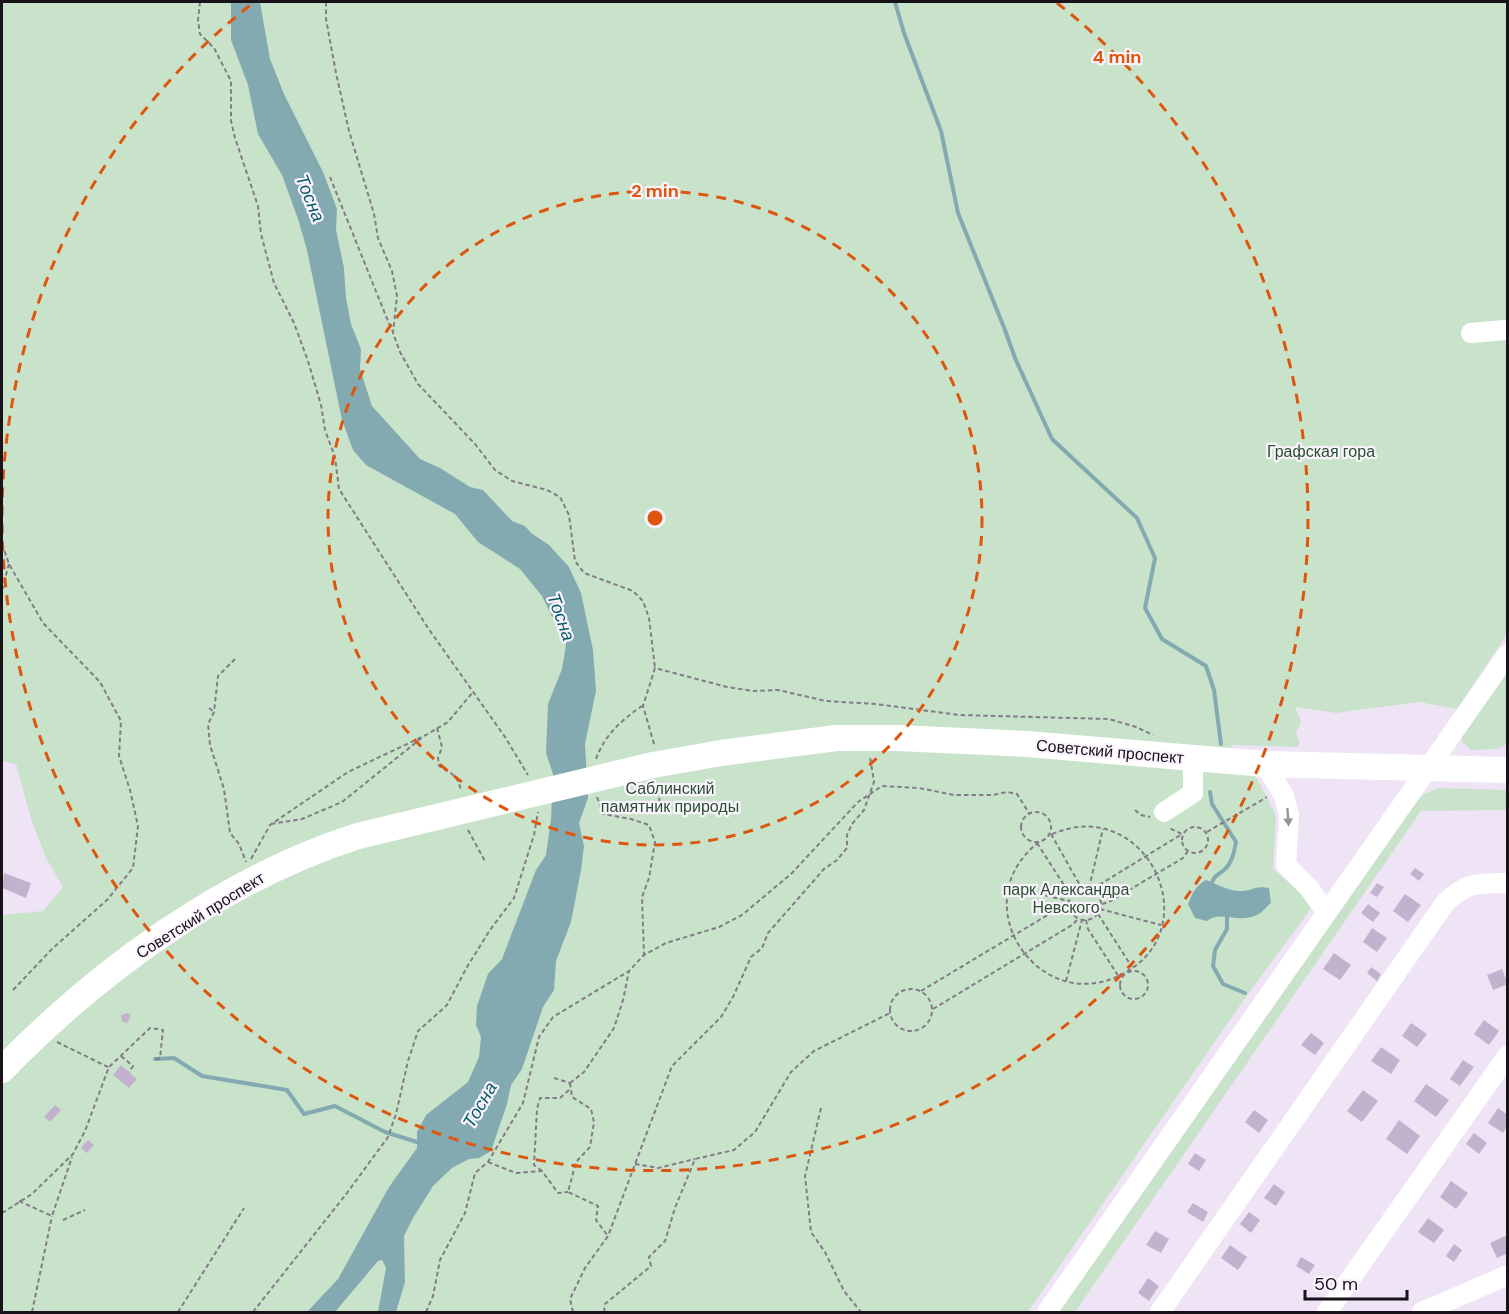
<svg xmlns="http://www.w3.org/2000/svg" width="1509" height="1314" font-family="'DM Sans',sans-serif">
	<style>
		.green { fill: #c9e3ca }
		.water { fill: #83aab0 }
		.lines { fill: none; stroke-linecap: round; stroke-linejoin: round }
		.stream { stroke: #83aab0; stroke-width: 4 }
		.building { fill: #c3b2ce }
		.path { stroke: #837b87; stroke-width: 2; stroke-dasharray: 4.5 3; stroke-linecap: butt }
		.minor { stroke: #fff; stroke-width: 20 }
		.major { stroke: #fff; stroke-width: 26 }
		.oneway { fill: #979598 }
		.ring { fill: none; stroke: #de560d; stroke-width: 3; stroke-dasharray: 10 8 }
		.labels { text-anchor: middle; stroke-width: 4.5; stroke-linejoin: round; paint-order: stroke }
		.park-label { font-size: 16px; fill: #29512e; stroke: #faf3fe }
		.street-label { font-size: 16px; fill: #171319; stroke: #faf3fe }
		.water-label { font-size: 18px; font-style: italic; fill: #075e67; stroke: #faf3fe }
		.centre { fill: #de560d; stroke: #faf3fe; stroke-width: 3 }
		.ring-label { font-size: 18px; text-anchor: middle; font-weight: bold; fill: #de560d; stroke: #faf3fe; stroke-width: 4.5; stroke-linejoin: round; paint-order: stroke }
	</style>
	<rect width="100%" height="100%" fill="#efe4f6"/>
	<path class="green" d="M2,2H1507V634L1457,709L1419,702L1336,713L1295,707L1301,721L1296,733L1300,743L1297,747L1231,745L1258,780L1276,815L1273,869L1305,896L1312,907L1243,1001L1028,1312H2V915L43,911L63,887L46,858L31,819L16,764L2,761Z
		M1507,660V744L1497,749L1471,750L1462,742V728Z
		M1439,788L1507,790V810L1421,811L1075,1312H1055L1412,804L1424,794Z"/>
	<path class="water" d="M231,2H260L270,59L284,94L323,172L337,209L336,230L344,268L346,298L351,324L361,349L360,369L372,406L420,459L440,468L470,487L483,490L512,521L525,526L531,533L549,545L569,567L581,593L593,650L596,691L585,744L588,798L579,823L584,846L581,870L571,922L556,961L554,990L543,1007L522,1069L511,1085L507,1104L491,1151L479,1158L469,1159L452,1168L433,1186L413,1218L404,1236L405,1282L396,1312H378L386,1268L382,1260L378,1261L335,1312H307L338,1279L389,1187L417,1148V1132L426,1115L468,1082L479,1057L481,1037L476,1025L477,1006L488,974L502,959L536,870L546,855L551,819L553,774L546,753L548,704L562,669L566,645L542,596L520,569L478,542L455,514L366,465L353,450L342,420L307,250L298,219L282,175L258,134L248,85L231,40Z
		M1206,880C1217,884 1228,891 1240,891C1252,891 1255,885 1269,888L1271,903C1267,906 1262,913 1257,915C1238,924 1220,910 1207,921L1195,918L1188,904C1192,894 1196,885 1206,880Z"/>
	<g class="lines">
		<path class="stream" d="M895,2L904,33L941,131L958,213L1005,330L1015,358L1052,439L1137,518L1155,558L1145,608L1162,639L1206,666L1214,690L1221,744
			M1210,792L1212,804L1236,842C1234,853 1232,863 1224,870C1216,876 1214,876 1211,885
			M1227,914V929L1215,950L1213,966L1223,984L1245,993
			M155,1059L174,1058L202,1076L287,1090L304,1114L335,1106L385,1132L417,1142"/>
	</g>
	<path class="building" d="M1415,868L1424,874L1419,881L1410,874Z
		M4,873L31,883L26,898L2,888Z
		M1377,883L1384,887L1377,897L1370,893Z
		M1405,894L1421,905L1408,922L1393,911Z
		M1368,904L1380,913L1373,922L1361,913Z
		M1372,928L1387,938L1377,952L1363,942Z
		M1334,953L1351,965L1340,980L1323,969Z
		M1371,967L1381,974L1377,981L1367,973Z
		M1502,969L1508,984L1493,990L1487,975Z
		M128,1013L131,1016L127,1023L122,1022L121,1015Z
		M1484,1020L1499,1031L1489,1045L1474,1034Z
		M1411,1023L1427,1034L1417,1047L1402,1036Z
		M1311,1033L1324,1043L1315,1055L1301,1045Z
		M1381,1047L1400,1060L1391,1074L1371,1061Z
		M1463,1060L1474,1067L1460,1086L1450,1079Z
		M121,1065L137,1079L129,1088L113,1075Z
		M1426,1084L1449,1100L1436,1117L1414,1101Z
		M1363,1090L1378,1101L1362,1122L1347,1111Z
		M55,1105L61,1110L50,1122L44,1117Z
		M1498,1108L1508,1115V1125L1503,1133L1488,1123Z
		M1254,1110L1268,1120L1259,1133L1245,1122Z
		M1399,1120L1420,1136L1407,1154L1386,1139Z
		M1474,1133L1487,1143L1479,1154L1466,1144Z
		M88,1140L94,1145L87,1153L81,1148Z
		M1195,1153L1206,1160L1199,1171L1188,1164Z
		M1451,1181L1468,1193L1456,1209L1440,1197Z
		M1274,1184L1285,1192L1276,1206L1264,1198Z
		M1193,1203L1208,1212L1203,1222L1187,1212Z
		M1249,1212L1260,1220L1251,1233L1240,1224Z
		M1428,1218L1444,1230L1434,1243L1418,1232Z
		M1155,1231L1169,1239L1161,1253L1146,1245Z
		M1505,1236L1508,1241V1253L1497,1258L1490,1243Z
		M1454,1244L1462,1250L1454,1262L1446,1256Z
		M1230,1245L1247,1257L1238,1270L1221,1258Z
		M1301,1257L1315,1265L1309,1274L1296,1266Z
		M1148,1278L1159,1286L1149,1301L1138,1293Z"/>
	<g class="lines">
		<path class="path" d="M200,2L198,20L200,34L214,48L231,81V121L235,138L258,206L261,234L274,283L294,323L308,361L321,405L325,430L335,457L339,489L428,628L505,737L528,775
			M326,2V19L336,73L349,131L374,214L378,238L392,271L397,296L393,333L400,352L418,384L475,444L495,470L512,481L547,490L560,497L569,515L575,561L584,573L633,591L643,601L649,618L655,668
			M330,177L392,331
			M2,544L9,564L43,623L100,682L121,721L119,756L130,790L138,826L133,868L107,900L53,948L13,990
			M2,590L9,564
			M235,659L218,676L214,712L208,724L210,745L224,789L230,833L239,844L246,862
			M209,708L214,712
			M437,728L442,747L438,758L439,766C452,774 458,775 461,791
			M654,744L643,706L655,668L727,687L753,691L778,690L826,701L876,704L959,715L1109,719L1136,727L1153,735
			M596,759C605,734 622,720 642,706
			M657,783L661,810
			M597,797L603,814L631,819L649,825L655,842L649,878L642,897L644,955
			M1135,810L1141,815L1150,817
			M1021 827a15 15 0 1 1 30 0a15 15 0 1 1-30 0Z
			M271,824L302,819L342,802L424,736
			M1182 840a13 13 0 1 1 26 0a13 13 0 1 1-26 0Z
			M468,830L486,863
			M1207,832L1267,797
			M1051,834L1081,887
			M1039,842C958,905 1045,1026 1131,969C1207,919 1141,791 1048,836
			M1037,843L1071,896
			M251,859L270,825L348,772L426,735L448,722L473,692
			M1009,887L1069,901
			M1069 904a16 16 0 1 1 32 0a16 16 0 1 1-32 0Z
			M1089,888L1103,829
			M1094,890L1099,885L1182,834L1169,828
			M1102,904L1109,902L1183,858L1188,851
			M1100,909L1161,925
			M1098,914L1132,967
			M1086,920L1088,929L1119,977
			M1120 985a14 14 0 1 1 28 0a14 14 0 1 1-28 0Z
			M1066,981L1082,920
			M890 1010a21 21 0 1 1 42 0a21 21 0 1 1-42 0Z
			M921,991L1061,907L1069,906
			M933,1009L1072,925L1078,919
			M57,1042L108,1067
			M121,1056L133,1066L129,1072
			M554,1078L570,1083
			M570,1083L572,1097L591,1109L594,1122L590,1147L576,1162L568,1192L598,1206L596,1220L608,1236
			M570,1083L584,1072L614,1028L623,1000L629,971
			M821,1108L805,1176L811,1232L825,1252L844,1291L861,1312
			M488,1162L516,1173L542,1171L558,1193L568,1192
			M635,1164L658,1168L695,1159
			M542,1171L534,1165L537,1109L540,1098H560L570,1089
			M19,1201L52,1216L72,1157
			M2,1213L32,1194L73,1154L85,1131L109,1067L150,1028L163,1030L160,1058L155,1060
			M63,1220L85,1210
			M32,1312L52,1216
			M178,1312L244,1208
			M253,1312L347,1193L388,1137L396,1114L408,1061L418,1031L447,1005L467,967L490,930L514,898L534,835L538,812
			M426,1312L433,1296L440,1260L465,1213L475,1173L488,1162L523,1103L539,1037L553,1017L629,971L644,955L666,943L719,927L742,915L791,874L858,802L882,786L919,788L954,795H993L1007,792L1017,794L1029,813
			M573,1312L570,1299L585,1268L608,1236L672,1066L721,1017L733,997L751,957L762,948L768,933L824,869L837,860L847,848V835L852,824L864,810L874,782L870,757
			M604,1312L605,1304L651,1266L649,1257L665,1241L675,1208L695,1159L734,1150L755,1132L791,1072L814,1051L890,1013"/>
		<path class="minor" d="M1471,333L1505,330
			M1265,764L1284,796L1289,815L1286,865L1309,888L1326,912
			M1164,812L1193,793V759
			M1047,1312L1508,654
			M1160,1312L1445,903C1467,882 1478,883 1508,883
			M1327,1312L1508,1055
			M1422,1312L1508,1275"/>
		<path class="major" d="M2,1070C98,971 225,878 358,836L653,765L721,753L836,738H898L1027,744L1265,764L1508,770"/>
	</g>
	<defs><path id="oneway-solid" d="M-6-.8H1V-3.2L6.5 0L1 3.2V.8H-6Z" transform="scale(1.5)"/></defs>
	<use class="oneway" href="#oneway-solid" transform="translate(1288 817) rotate(86)"/>
	<g class="ring">
		<circle cx="655" cy="518" r="327"/>
		<path d="M1057 3A653 653 0 1 1 253 3"/>
	</g>
	<g class="labels">
		<g class="park-label">
			<text x="1321" y="457">Графская гора</text>
			<text x="670" y="794">Саблинский<tspan x="670" dy="18">памятник природы</tspan></text>
			<text x="1066" y="895">парк Александра<tspan x="1066" dy="18">Невского</tspan></text>
		</g>
		<g class="street-label">
			<text transform="translate(1110 751) rotate(5)" y="6">Советский проспект</text>
			<text transform="translate(200 915) rotate(-32)" y="6">Советский проспект</text>
		</g>
		<g class="water-label">
			<text transform="translate(310 198) rotate(68)" y="6">Тосна</text>
			<text transform="translate(561 617) rotate(70)" y="6">Тосна</text>
			<text transform="translate(480 1105) rotate(-60)" y="6">Тосна</text>
		</g>
	</g>
	<circle cx="655" cy="518" r="9" class="centre"/>
	<g class="ring-label">
		<text x="1117" y="63">4 min</text>
		<text x="655" y="197">2 min</text>
	</g>
	<rect width="1509" height="1314" fill="none" stroke="#171319" stroke-width="6"/>
	<path d="M1305 1290v9h102v-9" fill="none" stroke="#171319" stroke-width="3"/>
	<text x="1314" y="1290" font-size="18" fill="#171319" stroke="#faf3fe" stroke-width="4.5" paint-order="stroke">50 m</text>
</svg>
